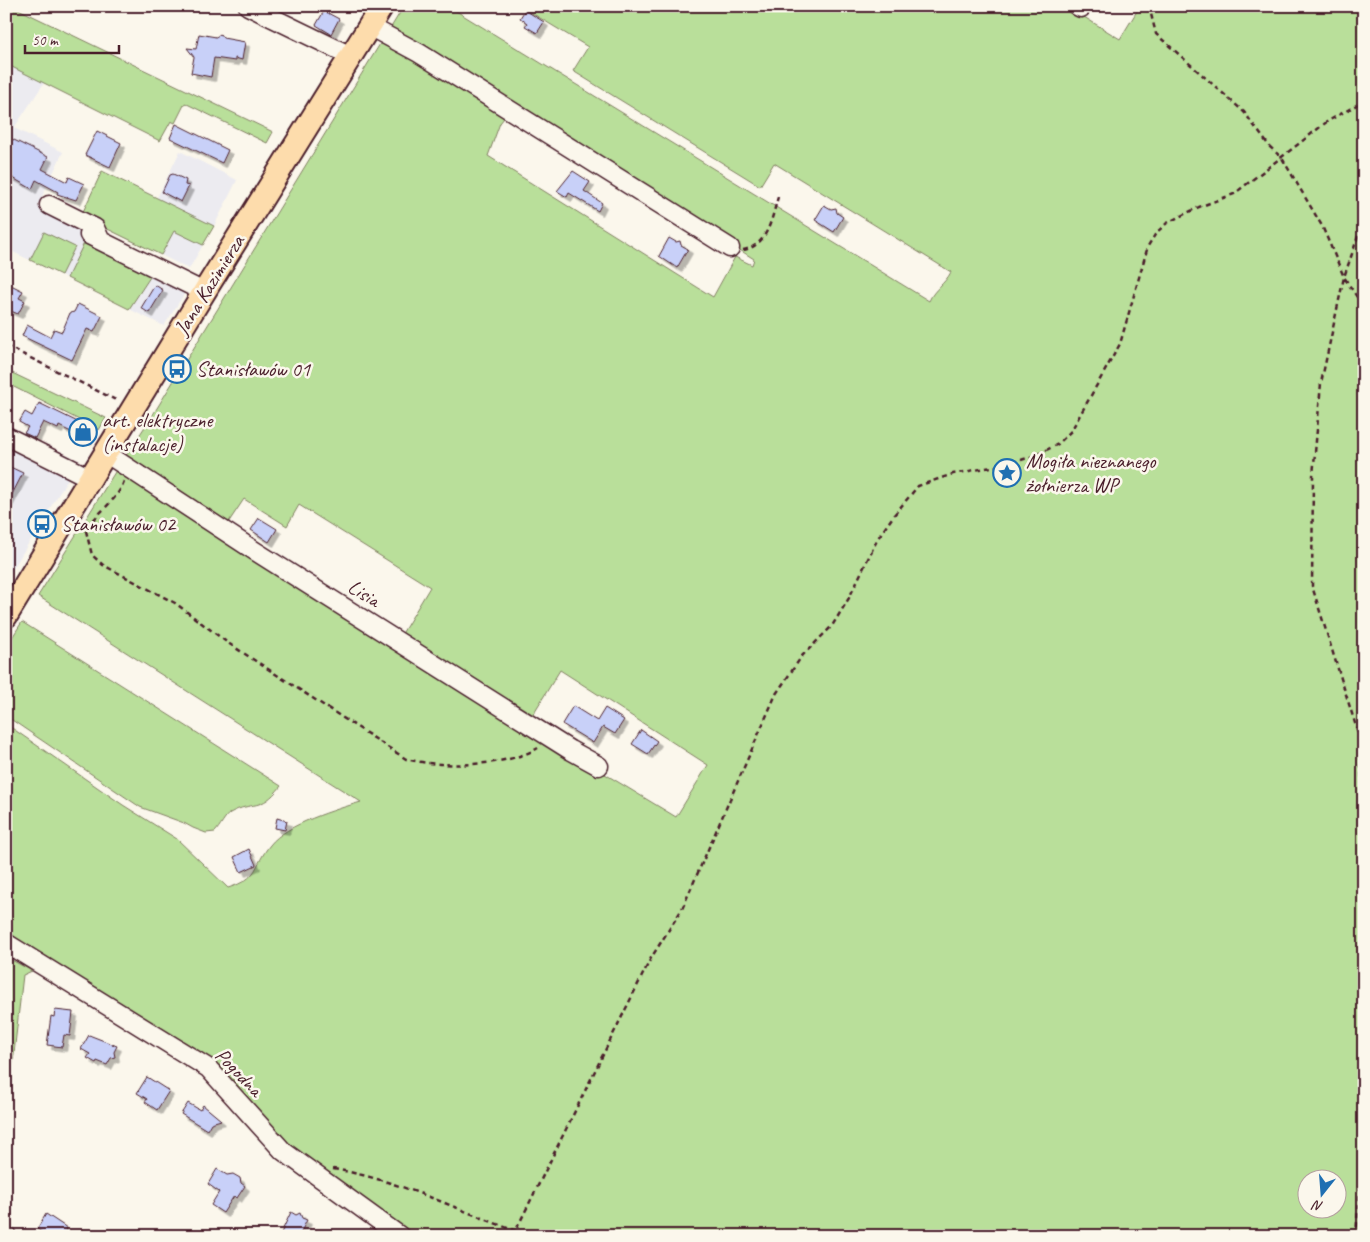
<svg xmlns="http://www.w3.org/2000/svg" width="1370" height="1242" font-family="Caveat,sans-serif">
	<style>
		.built { fill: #ecebf0 }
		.green { fill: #b9df9a; stroke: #827f62; fill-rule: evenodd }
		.building { fill: #c8d0f8; stroke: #4a1f2b; filter: url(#shadow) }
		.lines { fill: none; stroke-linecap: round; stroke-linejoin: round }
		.minor-casing { stroke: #4a1f2b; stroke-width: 21 }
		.major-casing { stroke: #4a1f2b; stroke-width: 26 }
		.path { stroke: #4a1f2b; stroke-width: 2.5; stroke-dasharray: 5 4; stroke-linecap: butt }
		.minor { stroke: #fbf7ec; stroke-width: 18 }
		.major { stroke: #fddcac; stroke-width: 22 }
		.labels { text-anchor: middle; stroke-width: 5; stroke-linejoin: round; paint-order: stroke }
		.street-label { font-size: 21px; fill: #4a1f2b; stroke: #fbf7ec }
		.poi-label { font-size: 21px; fill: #4a1f2b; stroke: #fbf7ec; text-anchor: start }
	</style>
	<defs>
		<filter id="shadow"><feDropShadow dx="4.5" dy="4.5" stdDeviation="0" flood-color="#0004"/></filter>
	</defs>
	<rect width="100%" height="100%" fill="#fbf7ec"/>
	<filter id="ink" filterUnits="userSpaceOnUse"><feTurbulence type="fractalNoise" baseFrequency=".02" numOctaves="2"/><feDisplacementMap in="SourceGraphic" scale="10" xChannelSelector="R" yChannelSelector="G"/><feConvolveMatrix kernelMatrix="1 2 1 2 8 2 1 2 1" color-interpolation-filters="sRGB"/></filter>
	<g filter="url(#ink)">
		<path class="built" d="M6,64L44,83L14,128L63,152L38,205L91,232L67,278L11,251L6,259Z
			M180,151L237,180L214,226L157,198Z
			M174,231L203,245L189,269L161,255Z
			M154,271L188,288L164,326L129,309Z
			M6,442L71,474L6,580Z"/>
		<path class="green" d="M6,6H12L273,132L267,143L185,103L175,123L171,121L160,141L6,64Z
			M404,6H448L929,301C934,289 945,284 951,272L774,163L760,186L573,71L588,47L520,6H1066L1120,39L1140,6H1364V1236H410L288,1150L217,1068L6,938V724L123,805L177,839L228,888C260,878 253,866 270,845C286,824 337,809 361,802L38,596L120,464L590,765L676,817L708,765L560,670L530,719L400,637L430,587L299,505L287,526L244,499L226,526L123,460L154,413L383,39L508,113L500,123L488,156L713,297L735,257L752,265L754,259L390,29ZM1308,1180H1338V1210H1308Z
			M102,171L214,226L203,245L174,231L161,255L81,216Z
			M44,232L75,247L61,275L30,260Z
			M86,239L131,262L129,266L141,271L144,267L154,271L129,309L67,278Z
			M6,370L106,418L99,430L6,383Z
			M22,622L281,786C260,813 253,800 230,813C225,816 220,827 215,832L206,833L193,828L184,823L140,807L6,716V647Z
			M6,957L32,971L23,975L10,1088L6,1086Z"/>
		<path class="building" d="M525,10L544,22L537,33L525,26L527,23L520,18Z
			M324,11L339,19L331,34L316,25Z
			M199,34L216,37L220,34L223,38L245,42L242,60L235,58V61L214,58L211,77L191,73L194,57L187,48L196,49Z
			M176,124L228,150L222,163L170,138Z
			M97,131L121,143L110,167L85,155Z
			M6,136L48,157L42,169L67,182L69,177L84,184L76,200L57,194L58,192L36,180L32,189L6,174Z
			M573,171L590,182L584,191L602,203L598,211L569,193L567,197L557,191Z
			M173,174L186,180L185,185L189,186L181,202L162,192L170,175Z
			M824,205L831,209L836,208L837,213L843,217L834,232L815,220Z
			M669,238L676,242L680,241L681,245L688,249L677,268L659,256Z
			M9,284L23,291L19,298L25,301L18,314L6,309V289Z
			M155,285L163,290L149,313L141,308Z
			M78,304L102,316L94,332L87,329L72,360L22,336L27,325L50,337L54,329L62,332L70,313L74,312Z
			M39,403L92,429L87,440L59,426L58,429L43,422L35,438L24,433L28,427L19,422L25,412L32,416Z
			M6,465L23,473L6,506Z
			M259,518L277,529L269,542L251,530Z
			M573,706L597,721L605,708L624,720L615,734L603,727L593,743L562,724Z
			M641,730L657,741L648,754L632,744Z
			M277,818L287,821L285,830L275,828Z
			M249,849L256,865L241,872L234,857Z
			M55,1010L73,1012L70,1036L64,1035L62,1047L47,1045L51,1016L54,1017Z
			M89,1035L117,1046L114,1052L115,1057L111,1058L107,1065L97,1061L96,1063L87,1058L90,1054L81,1049Z
			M147,1077L169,1091L157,1110L145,1102L147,1099L137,1093Z
			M188,1103L200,1110L203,1105L221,1120L211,1123L207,1130L181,1114Z
			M217,1169L227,1175L233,1174L240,1178L241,1183L245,1186L237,1198L234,1196L223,1213L211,1205L219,1192L208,1184Z
			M291,1212L296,1215L300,1213L302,1218L307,1220L299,1236L281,1233Z
			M46,1214L67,1228L62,1236H48L37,1229Z"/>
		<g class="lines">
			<defs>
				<path id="minor" d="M248,6L351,56
					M1077,6L1081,8
					M369,26L419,53L730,248
					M49,205L95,228L100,239
					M89,235L204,292
					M6,436L92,479
					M107,454L255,551L570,750L599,766
					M6,943L208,1068L283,1151L400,1236
					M6,1235L7,1236"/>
				<path id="major" d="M6,616L209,284L382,6"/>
			</defs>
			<use href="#minor" class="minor-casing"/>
			<use href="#major" class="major-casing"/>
			<path class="path" d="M1149,6L1156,34L1244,112L1270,147L1282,158L1322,226L1344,277L1364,308
				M1364,219L1344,277L1321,383L1313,476L1312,586L1359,736L1364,811
				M743,250C768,246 772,217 778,197
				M6,346L118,401
				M124,481C117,502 96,512 86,531L92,555L103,565L175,603L228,643L406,759C441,768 506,767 538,748
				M1359,734L1364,721
				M333,1169C402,1180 465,1214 530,1236
				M513,1236L651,958L682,909L776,694L802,656L832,626L849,598L878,538L894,515L918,486L953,474L1008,464L1037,455L1058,444L1071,431L1120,344L1148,246L1156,233L1167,223L1199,207L1234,194L1328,121L1364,101
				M1356,1236L1364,1134"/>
			<use href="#minor" class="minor"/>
			<use href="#major" class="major"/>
		</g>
	</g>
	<defs>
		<symbol id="bus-ring" viewBox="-11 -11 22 22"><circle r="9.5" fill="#fbf7ec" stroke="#1f6fb2" stroke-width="1.5"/><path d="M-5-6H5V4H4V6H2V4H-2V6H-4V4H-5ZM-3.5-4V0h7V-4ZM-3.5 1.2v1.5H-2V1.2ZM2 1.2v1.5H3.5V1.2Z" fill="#1f6fb2"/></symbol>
		<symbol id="shop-ring" viewBox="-11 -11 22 22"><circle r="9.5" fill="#fbf7ec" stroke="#1f6fb2" stroke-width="1.5"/><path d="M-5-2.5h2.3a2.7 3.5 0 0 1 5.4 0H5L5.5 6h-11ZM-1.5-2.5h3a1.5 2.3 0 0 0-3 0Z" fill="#1f6fb2"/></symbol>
		<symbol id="sight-ring" viewBox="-11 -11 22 22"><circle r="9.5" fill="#fbf7ec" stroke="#1f6fb2" stroke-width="1.5"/><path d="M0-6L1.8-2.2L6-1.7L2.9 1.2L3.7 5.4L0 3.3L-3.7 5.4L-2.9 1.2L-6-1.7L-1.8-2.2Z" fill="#1f6fb2"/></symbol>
	</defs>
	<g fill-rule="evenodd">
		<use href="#bus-ring" x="161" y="353" width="32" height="32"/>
		<use href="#shop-ring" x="67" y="416" width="32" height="32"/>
		<use href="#sight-ring" x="991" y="457" width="32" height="32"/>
		<use href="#bus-ring" x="26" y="508" width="32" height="32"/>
	</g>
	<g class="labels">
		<g class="street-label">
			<text transform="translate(209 285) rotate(-58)" y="7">Jana Kazimierza</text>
			<text transform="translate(364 593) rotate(32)" y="7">Lisia</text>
			<text transform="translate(239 1072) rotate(46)" y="7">Pogodna</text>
		</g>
		<g class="poi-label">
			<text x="196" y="376">Stanisławów 01</text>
			<text x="102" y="427">art. elektryczne<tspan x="102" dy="24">(instalacje)</tspan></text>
			<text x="1026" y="468">Mogiła nieznanego<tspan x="1026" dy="24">żołnierza WP</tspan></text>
			<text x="61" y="531">Stanisławów 02</text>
		</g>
	</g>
	<rect width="1370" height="1242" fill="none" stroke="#fbf7ec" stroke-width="25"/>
	<rect x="12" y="12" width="1345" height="1217" fill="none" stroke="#4a1f2b" stroke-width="2" filter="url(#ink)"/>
	<g transform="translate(1322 1194) rotate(197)"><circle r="24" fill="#fbf7ec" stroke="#b4a19f"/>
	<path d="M0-4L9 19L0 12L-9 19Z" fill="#1f6fb2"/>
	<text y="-8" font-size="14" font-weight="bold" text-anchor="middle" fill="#4a1f2b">N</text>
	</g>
	<path d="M25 45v8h94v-8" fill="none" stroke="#4a1f2b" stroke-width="2.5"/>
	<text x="32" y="45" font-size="15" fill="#4a1f2b" stroke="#fbf7ec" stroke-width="4" paint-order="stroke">50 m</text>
</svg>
